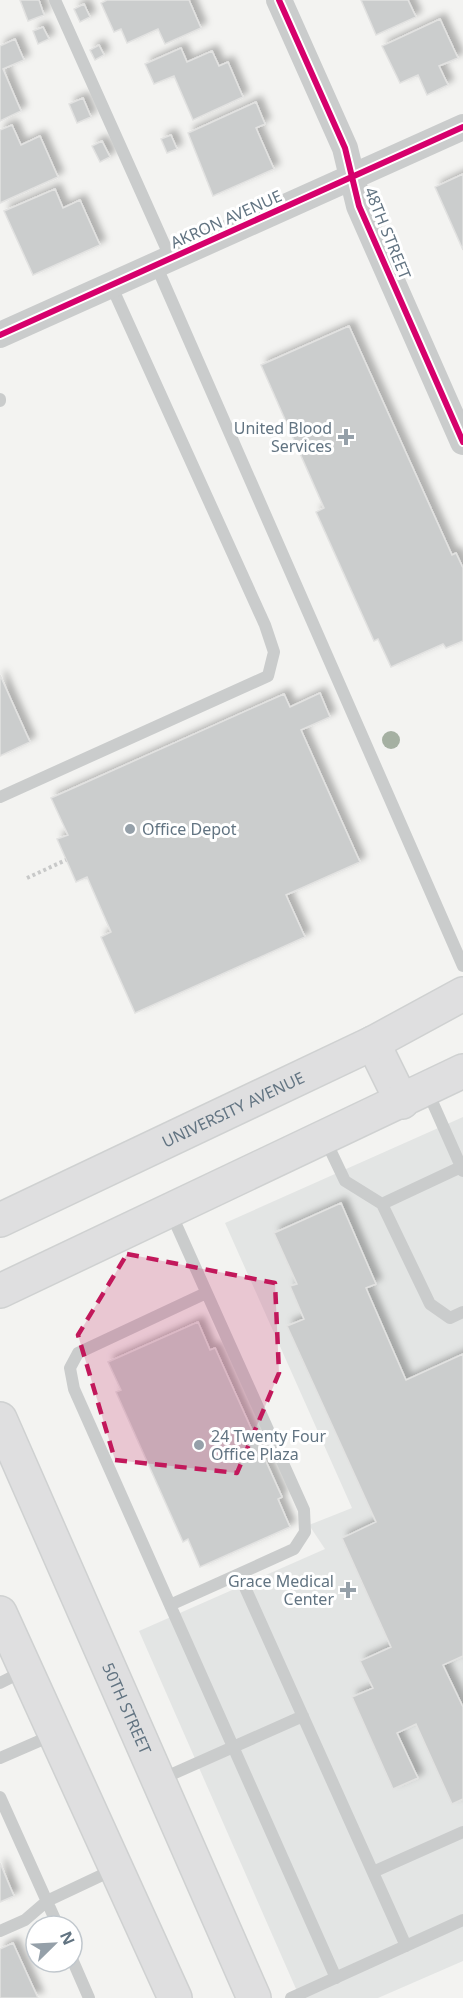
<svg xmlns="http://www.w3.org/2000/svg" width="463" height="1998" font-family="'Noto Sans',sans-serif">
	<style>
		.built { fill: #e3e5e4 }
		.building { fill: #cbcdcd; stroke: #e2e2e1; stroke-width: 1.5; filter: url(#shadow) }
		.lines { fill: none; stroke-linecap: round; stroke-linejoin: round }
		.secondary-casing { stroke: #cfd1d1; stroke-width: 36 }
		.path { stroke: #c8c9c9; stroke-width: 4; stroke-dasharray: 3 3; stroke-linecap: butt }
		.lane { stroke: #cacccc; stroke-width: 12 }
		.street { stroke: #cacccc; stroke-width: 26 }
		.secondary { stroke: #dfdfe0; stroke-width: 33 }
		.cycleway-casing { stroke: #fff; stroke-width: 10 }
		.cycleway { stroke: #d6006c; stroke-width: 6 }
		.tree { fill: #a5b0a2 }
		.marked { fill: #c2185b; fill-opacity: 0.2; stroke: #c2185b; stroke-width: 4.5; stroke-dasharray: 12 8; stroke-linejoin: round }
		.poi-dot { fill: #95a0a9; stroke: #fff; stroke-width: 2 }
		.labels { text-anchor: middle; stroke-width: 6; stroke-linejoin: round; paint-order: stroke }
		.street-label { font-size: 16px; fill: #627482; stroke: #fff }
		.poi-label { font-size: 16px; fill: #627482; stroke: #fff; text-anchor: end }
	</style>
	<defs>
		<filter id="shadow"><feDropShadow dx="5.5" dy="-5.5" stdDeviation="3" flood-color="#0004"/></filter>
	</defs>
	<rect width="100%" height="100%" fill="#f3f3f1"/>
	<path class="built" d="M463,1117V1961L378,1998H300L139,1631L325,1549L309,1525L352,1508L225,1223Z"/>
	<path class="building" d="M20,0H39L44,15L28,21Z
		M107,0H189L201,28L165,44L158,29L127,43L121,29L114,32L101,3Z
		M361,0H408L416,17L376,35Z
		M84,4L90,17L80,22L74,9Z
		M440,19L458,58L439,66L448,85L427,95L418,75L400,83L382,46Z
		M43,27L49,39L38,44L33,31Z
		M15,39L24,60L3,69L21,111L0,121V46Z
		M99,45L104,55L95,60L90,50Z
		M181,48L187,62L212,51L219,66L228,62L243,97L193,120L174,76L154,84L145,64Z
		M83,98L91,117L77,123L69,104Z
		M256,102L265,124L256,128L274,169L213,196L188,133Z
		M12,125L21,145L40,136L58,177L0,203V130Z
		M171,135L177,149L167,153L161,139Z
		M102,141L110,157L100,162L92,146Z
		M463,174V250L435,187Z
		M55,189L63,208L80,200L100,245L33,275L4,211Z
		M349,326L452,555L456,553L463,568V641L446,648L443,644L391,667L378,639L374,641L316,512L324,508L261,365Z
		M0,675L30,742L0,756Z
		M320,693L330,717L301,730L360,862L286,895L305,937L135,1013L101,937L111,932L87,877L76,882L57,839L68,835L51,798L284,694L290,707Z
		M341,1203L376,1284L366,1288L406,1380L463,1354V1656L443,1665L463,1707V1799L452,1804L416,1724L397,1733L418,1778L393,1789L352,1697L373,1688L360,1661L391,1647L342,1538L376,1522L287,1326L304,1319L290,1286L297,1284L274,1233Z
		M198,1322L210,1350L215,1348L282,1497L278,1499L290,1527L200,1567L188,1539L183,1542L116,1392L121,1390L108,1362Z
		M0,1863L14,1896L0,1902Z
		M13,1943L38,1998H0V1949Z"/>
	<g class="lines">
		<defs>
			<g id="secondary">
				<path d="M373,1043L402,1102"/>
				<path id="s1" d="M0,1220L373,1043L463,994"/>
				<path d="M0,1291L463,1071"/>
				<path id="s2" d="M0,1419L254,1998"/>
				<path d="M0,1613L175,1998"/>
			</g>
		</defs>
		<use href="#secondary" class="secondary-casing"/>
		<path class="path" d="M27,878L66,860"/>
		<path class="lane" d="M55,0L171,259
			M156,265L463,966
			M0,399V401
			M0,797L268,676L274,652L265,625L111,285
			M427,1090L463,1171
			M325,1139L345,1181L382,1204L430,1304L450,1318L463,1312
			M382,1204L463,1166
			M170,1211L304,1510L305,1532L294,1549L239,1574L406,1946
			M206,1293L78,1353L70,1368L74,1389L170,1605L239,1574
			M170,1605L336,1978
			M0,1683L26,1670
			M0,1758L53,1735
			M159,1780L303,1716
			M0,1797L58,1926
			M373,1872L463,1832
			M0,1931L25,1920L47,1901L115,1869
			M72,1959L89,1998
			M291,1998L463,1920"/>
		<path class="street" d="M279,0L345,148L359,206L463,442
			M0,335L463,127"/>
		<use href="#secondary" class="secondary"/>
		<defs>
			<path id="cycleway" d="M279,0L345,148L359,206L463,442
				M0,335L463,127"/>
		</defs>
		<use href="#cycleway" class="cycleway-casing"/>
		<use href="#cycleway" class="cycleway"/>
	</g>
	<circle class="tree" cx="391" cy="740" r="9"/>
	<path class="marked" d="M127,1254L275,1283L279,1373L237,1473L115,1460L78,1335Z"/>
	<g class="poi-dot">
		<path d="M343 428h6v6h6v6h-6v6h-6v-6h-6v-6h6z"/>
		<circle cx="130" cy="829" r="6"/>
		<circle cx="199" cy="1445" r="6"/>
		<path d="M345 1581h6v6h6v6h-6v6h-6v-6h-6v-6h6z"/>
	</g>
	<g class="labels">
		<g class="street-label">
			<text transform="translate(226 219) rotate(-24)" y="6">AKRON AVENUE</text>
			<text transform="translate(388 233) rotate(68)" y="6">48TH STREET</text>
			<text dy="6" stroke="none"><textPath href="#s1" startOffset="258">UNIVERSITY AVENUE</textPath></text>
			<text dy="6" stroke="none"><textPath href="#s2" startOffset="316">50TH STREET</textPath></text>
		</g>
		<g class="poi-label">
			<text x="332" y="434">United Blood<tspan x="332" dy="18">Services</tspan></text>
			<text x="142" y="835" text-anchor="start">Office Depot</text>
			<text x="211" y="1442" text-anchor="start">24 Twenty Four<tspan x="211" dy="18">Office Plaza</tspan></text>
			<text x="334" y="1587">Grace Medical<tspan x="334" dy="18">Center</tspan></text>
		</g>
	</g>
	<g transform="translate(54 1944) rotate(66)"><circle r="28" fill="#ffffff" stroke="#c0c7cd" stroke-width="1.5"/>
	<path d="M0-4.5L10 22L0 15L-10 22Z" fill="#95a0a9"/>
	<text y="-9" font-size="16" font-weight="bold" text-anchor="middle" fill="#627482">N</text>
	</g>
</svg>
